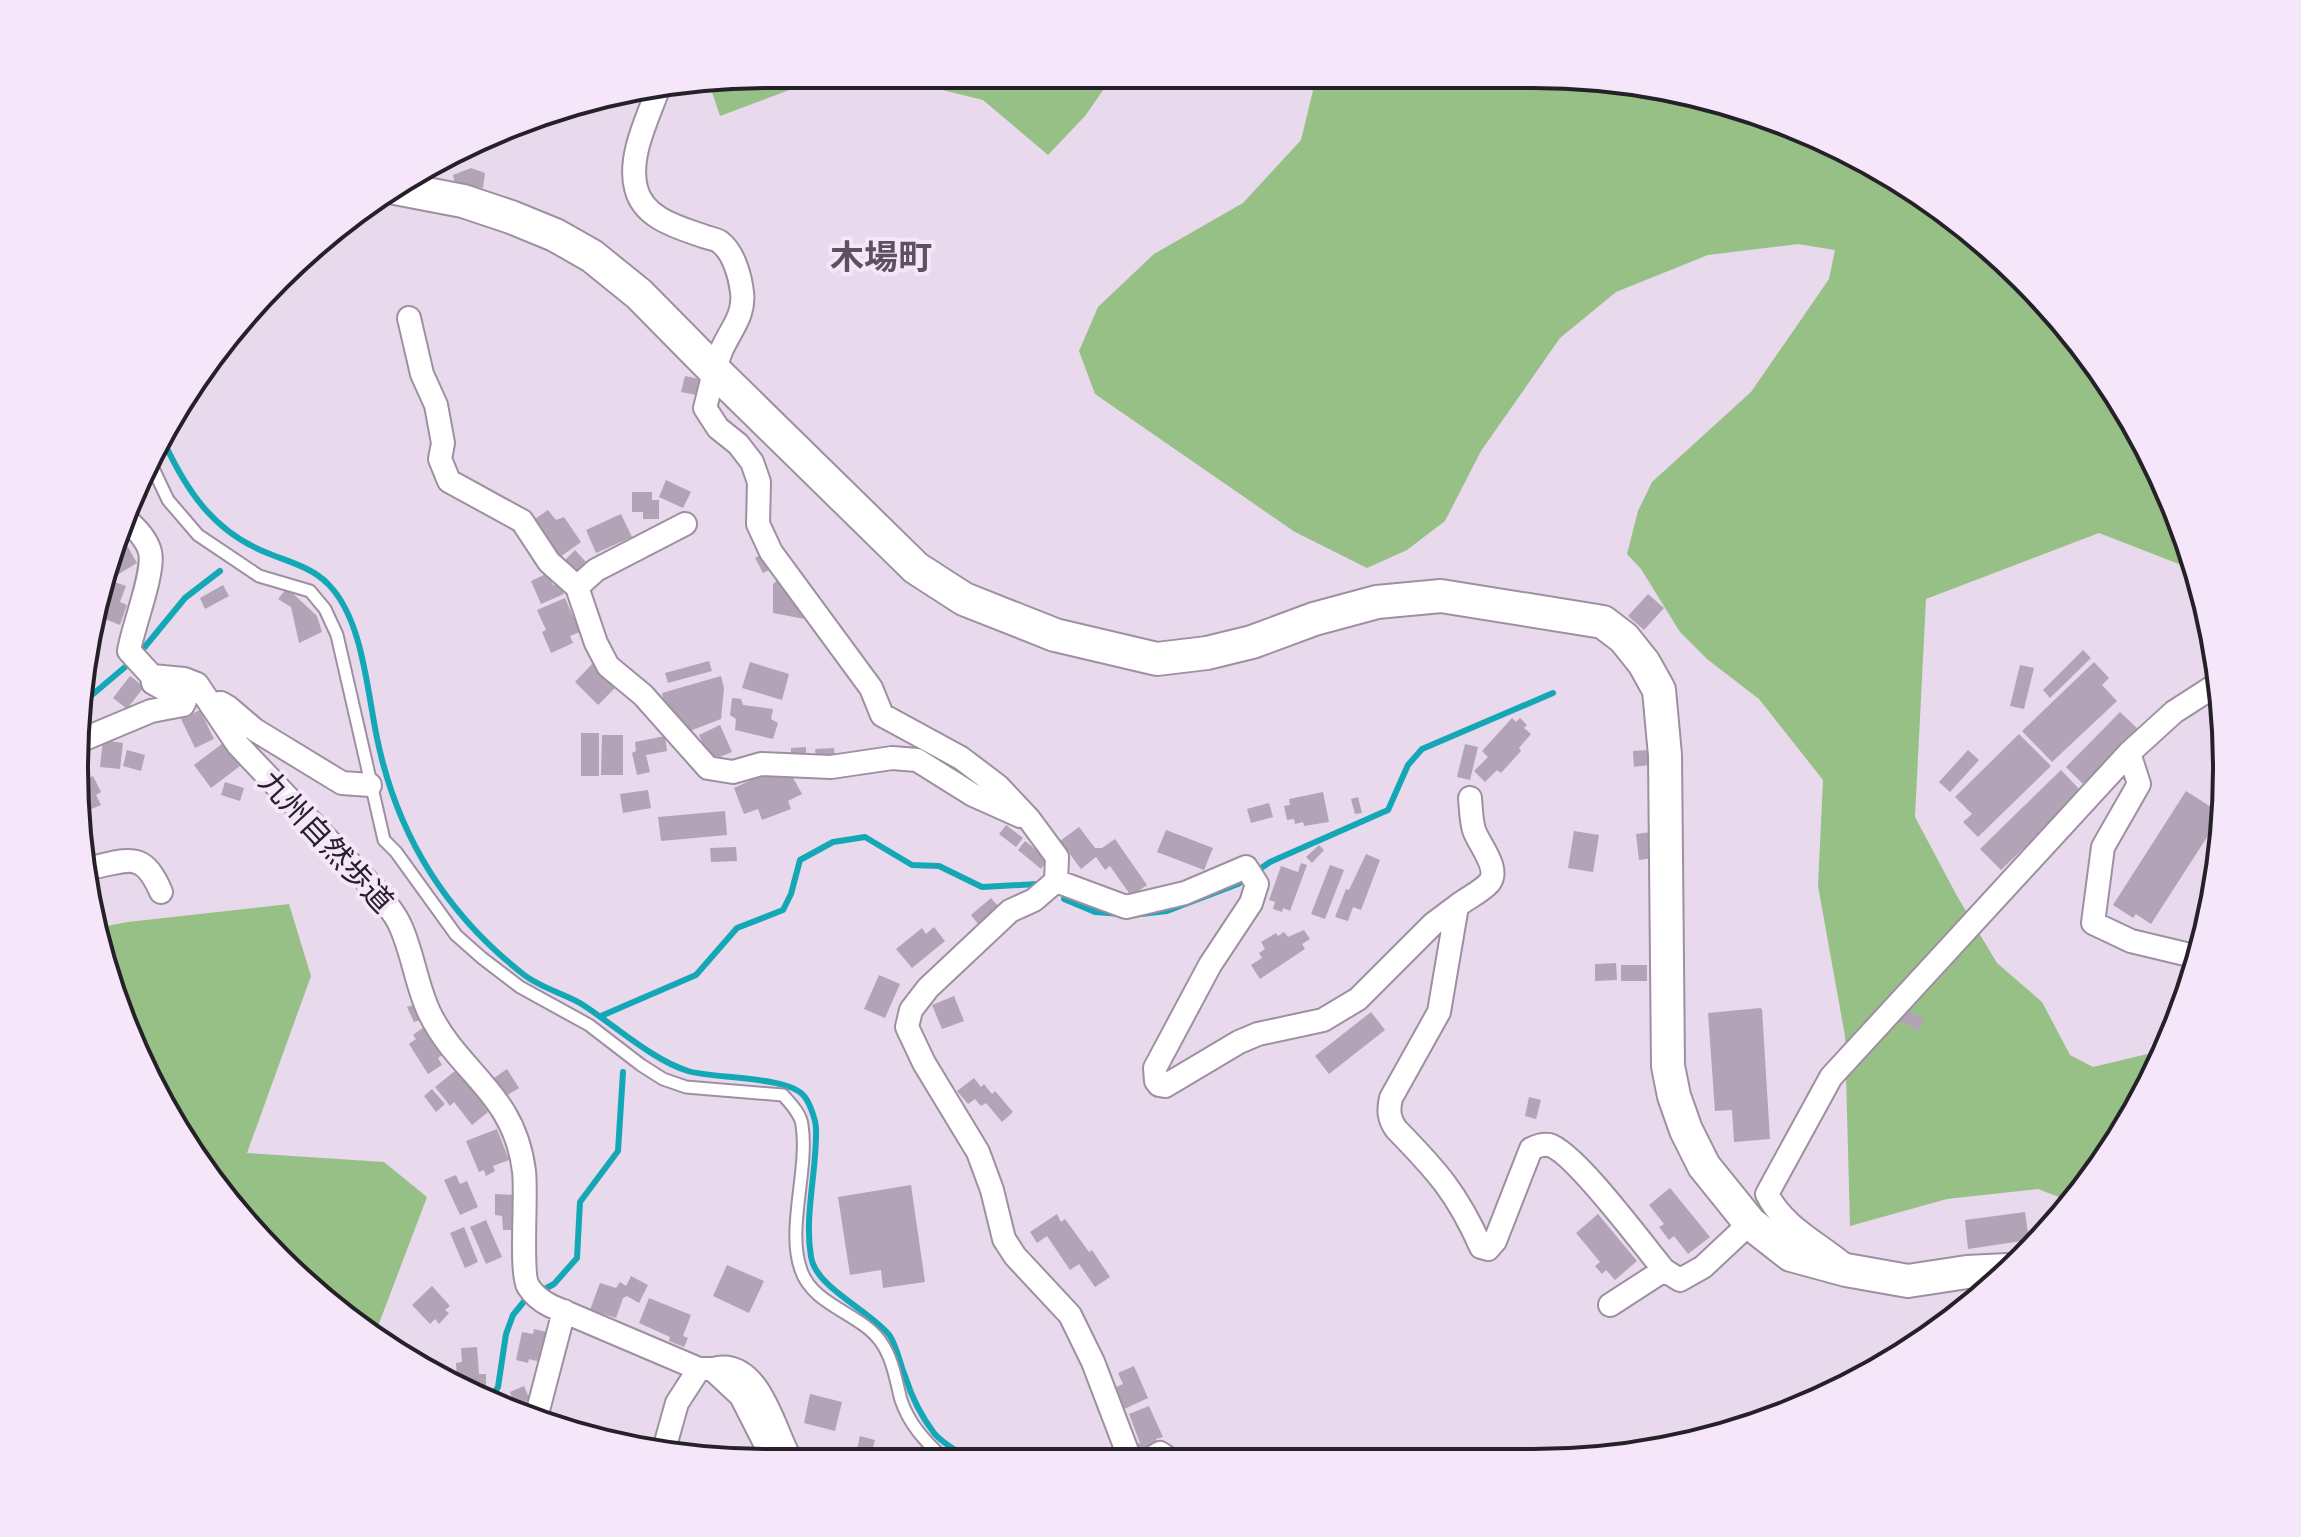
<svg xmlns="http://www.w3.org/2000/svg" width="2301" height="1537" font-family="Signika,'Noto Sans JP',sans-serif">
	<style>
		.green { fill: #96c085 }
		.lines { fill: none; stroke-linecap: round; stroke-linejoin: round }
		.stream { stroke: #14a8b7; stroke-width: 6 }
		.building { fill: #b2a3b6 }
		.lane-casing { stroke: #9e90a2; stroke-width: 15 }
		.street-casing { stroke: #9e90a2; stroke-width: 26 }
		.secondary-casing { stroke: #9e90a2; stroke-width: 36 }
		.lane { stroke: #fff; stroke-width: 11 }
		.street { stroke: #fff; stroke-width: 22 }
		.secondary { stroke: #fff; stroke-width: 32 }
		.labels { text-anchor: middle; stroke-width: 8; stroke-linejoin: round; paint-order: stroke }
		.street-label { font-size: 30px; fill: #262128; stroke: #f6e6fa }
		.quarter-label { font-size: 34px; font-weight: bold; fill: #5d5061; stroke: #f6e6fa }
		.rim { fill: none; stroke: #262128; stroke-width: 4 }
	</style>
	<rect width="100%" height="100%" fill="#e8d9ed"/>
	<path class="green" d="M769,74L1113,76L1085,116L1048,155L983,100L886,76L824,77L720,116L710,86L707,84Z
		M1316,78L1624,80L1839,145L1991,247L2084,346L2156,462L2197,571L2099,533L1926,599L1915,817L1957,896L1997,963L2042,1002L2070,1055L2093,1067L2164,1050L2134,1116L2072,1202L2038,1189L1947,1199L1850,1226L1845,1036L1818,886L1823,780L1759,699L1707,659L1680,632L1641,569L1627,554L1638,511L1652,482L1751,392L1829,279L1835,250L1798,244L1708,255L1616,292L1560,338L1481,451L1445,521L1407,550L1367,568L1295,532L1095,394L1079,351L1098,307L1154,254L1243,203L1301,140Z
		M289,904L311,976L247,1153L384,1162L427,1197L375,1334L310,1290L167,1116L98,948L96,928L128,922Z"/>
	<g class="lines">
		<path class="stream" d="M163,440C186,490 213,531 265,552C286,561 312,567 328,584C363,619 367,691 377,738C397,835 445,913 523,974C539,987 562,993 580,1003C612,1023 652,1060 688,1071C715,1079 788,1076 804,1096C810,1103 816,1121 816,1129C817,1171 804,1214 811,1257C816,1288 871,1311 890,1336C897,1347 900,1364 905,1376C911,1395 921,1416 934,1433C942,1443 957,1451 968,1458
			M139,654L185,598L220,571
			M81,701L86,700L131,662
			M1064,899L1095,912L1121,914
			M1132,915L1167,911L1238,884L1270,862L1388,810L1408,765L1422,749L1553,693
			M601,1016L696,975L737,928L783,910L791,894L800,860L833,842L865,837L912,865L939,866L982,887L1038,884
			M489,1400L498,1387L506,1334L513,1315L526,1299L554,1284L577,1258L580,1202L618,1151L623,1072"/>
	</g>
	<path class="building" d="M471,168L485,173L483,188L455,184L453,175Z
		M685,376L699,379L696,395L681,392Z
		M666,480L691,492L683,508L659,497Z
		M632,492H652V500H659V519H643V512H632Z
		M548,510L556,520L564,517L581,542L556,560L529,523Z
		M621,514L632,537L596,553L586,530Z
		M120,533L137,563L117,575L112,566Z
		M575,550L586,562L575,574L563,562Z
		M762,554L771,569L763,573L755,558Z
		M548,573L553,585L559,583L564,594L541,604L531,581Z
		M778,580L810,614L805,619L773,613V584Z
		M111,581L126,586L120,602L127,605L120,625L100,617Z
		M223,585L229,596L205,609L200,598Z
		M287,588L317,616L322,632L299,643L291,607L278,599Z
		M1648,594L1664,608L1644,630L1628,616Z
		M565,598L580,632L570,636L573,643L551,653L542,632L546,630L537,610Z
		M2083,650L2091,658L2050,698L2043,690Z
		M709,661L712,671L668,683L665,673Z
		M750,662L789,674L782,700L742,688Z
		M2094,662L2109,678L2102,685L2117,701L2052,762L2022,731Z
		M593,663L617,686L598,705L575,682Z
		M2020,665L2034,668L2024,709L2010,706Z
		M130,676L144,687L127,709L113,698Z
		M721,676L724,688L721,719L687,732L665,705L662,693Z
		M732,698L741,699L743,705L773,709L771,719L778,723L773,739L735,730L736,719L730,715Z
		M200,710L214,739L195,748L181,719Z
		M2120,712L2138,729L2083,784L2066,767Z
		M1512,718L1516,722L1520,718L1527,725L1524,728L1531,734L1519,748L1521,751L1501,773L1497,770L1485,782L1474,771L1488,757L1482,751Z
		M720,725L732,752L710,761L699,735Z
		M581,733H599V776H581Z
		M2019,734L2051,766L1978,837L1963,822L1972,814L1955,797Z
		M602,735H623V775H601Z
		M665,736L667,751L646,755L650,772L637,775L632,753L636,751L635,742Z
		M103,740L123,743L120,769L100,767Z
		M223,743L240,766L211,788L194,765Z
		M1465,744L1478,747L1470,780L1457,777Z
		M806,747V757H791V748Z
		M834,748L835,756L816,758L815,749Z
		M127,750L145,755L141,771L123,766Z
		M1648,750L1649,765L1634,767L1633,751Z
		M1968,750L1979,760L1950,792L1939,782Z
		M2061,770L2082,792L2001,870L1980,849Z
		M766,773L792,776L802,794L788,801L791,809L762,820L758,809L744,814L734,788Z
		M93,776L101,792L96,795L101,805L84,812L81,781Z
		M225,782L244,788L240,801L221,795Z
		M648,790L651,808L623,813L620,794Z
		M2186,791L2222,814L2151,924L2136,914L2133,918L2113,905Z
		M1323,792L1329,822L1304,826L1303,822L1295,824L1294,819L1287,820L1284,806L1290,805L1289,799Z
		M1358,797L1362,813L1355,814L1351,799Z
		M1269,803L1273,817L1251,823L1247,809Z
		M725,811L727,835L661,841L658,817Z
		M1006,825L1023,838L1016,847L999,834Z
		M1079,827L1095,848H1102L1115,839L1147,885L1131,896L1110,866L1105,870L1096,857L1081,869L1060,841Z
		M1166,830L1213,848L1204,870L1157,852Z
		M1574,831L1599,835L1593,872L1568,868Z
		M1651,832L1654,858L1639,860L1636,834Z
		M1025,841L1048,859L1041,869L1018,850Z
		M1319,845L1324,850L1312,863L1306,857Z
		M736,847L737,861L711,862L710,848Z
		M1366,854L1380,860L1361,910L1353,907L1348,921L1335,917L1346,889L1349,890Z
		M1301,863L1307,865L1290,911L1283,908L1282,912L1273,909L1275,902L1269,900L1281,866L1298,872Z
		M1330,865L1344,870L1325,919L1311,914Z
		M991,898L999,907L978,924L971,915Z
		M934,927L945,941L912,968L896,949L922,928L926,934Z
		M1304,930L1310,939L1302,944L1305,949L1260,979L1251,965L1262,958L1259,953L1265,949L1261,942L1276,933L1278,936L1284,932L1288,937Z
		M1616,963L1617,980L1595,981V964Z
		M1621,965H1647V981H1621Z
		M879,975L900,984L885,1018L864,1009Z
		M954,996L964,1021L942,1029L932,1005Z
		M413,1005L420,1020L414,1022L407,1007Z
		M1902,1007L1925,1020L1918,1031L1896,1018Z
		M1760,1008L1762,1009L1770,1139L1734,1142L1732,1110L1715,1111L1708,1013Z
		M1371,1012L1385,1030L1329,1074L1315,1056Z
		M424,1027L427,1032L430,1031L445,1053L438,1058L442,1065L428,1074L409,1044L416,1039L413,1035Z
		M507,1069L519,1088L506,1096L494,1078Z
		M455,1071L467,1085L471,1083L487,1102L483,1105L488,1112L472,1125L454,1102L450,1106L435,1087Z
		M974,1078L981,1087L984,1084L992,1094L995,1091L1013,1112L1002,1122L986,1103L981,1106L975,1099L968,1104L957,1091Z
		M432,1089L445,1104L436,1112L424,1096Z
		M1529,1097L1541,1100L1536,1119L1525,1116Z
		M497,1129L509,1160L493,1166L495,1171L486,1176L484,1170L479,1172L466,1141Z
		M456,1175L460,1184L467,1181L478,1207L460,1215L444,1180Z
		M911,1185L925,1282L883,1288L881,1270L850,1275L838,1197Z
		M1670,1188L1710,1237L1688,1254L1674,1236L1669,1240L1659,1227L1664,1224L1649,1205Z
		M495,1194L516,1195V1230H503L502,1216L495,1215Z
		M2025,1212L2029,1240L1968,1249L1965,1220Z
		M1057,1214L1061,1222L1065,1219L1089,1252L1092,1250L1110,1277L1095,1287L1079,1264L1070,1270L1047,1236L1037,1243L1030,1232Z
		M1598,1214L1637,1261L1615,1280L1606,1270L1602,1274L1595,1266L1600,1262L1576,1233Z
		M486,1220L502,1257L486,1264L470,1227Z
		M464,1227L478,1262L465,1268L450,1233Z
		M727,1265L764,1281L749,1313L713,1296Z
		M631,1276L648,1285L639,1303L627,1296L623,1298L616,1318L590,1310L600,1283L616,1288L620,1282L626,1286Z
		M432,1286L450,1306L445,1310L449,1313L439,1324L435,1319L430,1324L412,1305Z
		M649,1298L691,1315L683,1336L688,1338L684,1347L669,1341L670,1337L639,1323Z
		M534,1329L547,1332L541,1362L529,1359L528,1363L516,1360L522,1332L533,1334Z
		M477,1347L479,1374H486V1387H464L463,1377H457L456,1363L462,1362L461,1348Z
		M1134,1366L1148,1398L1122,1410L1112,1389L1123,1384L1118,1373Z
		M524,1386L530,1400L515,1406L510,1392Z
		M810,1394L842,1402L835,1431L804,1423Z
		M1149,1406L1163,1437L1156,1439L1159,1446L1140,1454L1136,1444L1140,1443L1129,1414Z
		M860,1436L875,1440L870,1458H846L848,1451L856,1454Z"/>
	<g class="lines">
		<defs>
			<path id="lane" d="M150,462L168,500L198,535L259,576L310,591L325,609L337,635L384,840L396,852L456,935L482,958L520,987L589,1025L641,1065L663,1079L686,1087L783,1095C790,1103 801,1114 802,1125C809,1170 786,1229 801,1270C813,1306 861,1313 881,1342C893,1359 896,1381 901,1400C909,1424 925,1441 943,1458"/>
			<path id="street" d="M657,92C647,120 628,157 636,188C643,218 677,227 703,236C708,238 716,239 720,242C734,253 740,276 742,292C745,315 731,329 722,349C714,368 710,389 705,408L718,428L738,444L752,462L759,482L758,524L771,552L871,688L882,715L961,758L998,786L1029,819L1057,857L1056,881
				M409,318L422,374L436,405L443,443L440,459L449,481L522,521L549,562L577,587L596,643L608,666L643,695L708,768L733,772L761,764L831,767L892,758L917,760L973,795L1020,816
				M123,517C133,525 147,539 150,552C155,572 133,626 129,651L152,676L184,679L197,684L238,745L380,895C387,905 396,915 400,925C413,953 416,984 429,1012C459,1074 514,1092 524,1171C527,1194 520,1272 528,1286C534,1296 541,1301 551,1306L699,1369H712L741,1396L772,1457
				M577,587L596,570L685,524
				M213,704L221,703L228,707L255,730L342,783L370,785
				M77,742L151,711L183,705L185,701L153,683L152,677
				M2129,753L2139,784L2103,847L2093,923L2131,941L2198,957
				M90,868C129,860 143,850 161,892
				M1457,906C1467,898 1481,892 1489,883C1501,869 1479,845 1474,830C1471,820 1471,809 1470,798
				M1842,1263C1816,1242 1782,1225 1767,1194L1831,1077L2129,753L2174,712L2219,683
				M1610,1305L1664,1270
				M717,1368C760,1361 774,1430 790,1458
				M537,1414L564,1311
				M663,1453L677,1403L699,1369
				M1130,1459L1093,1362L1070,1315L1015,1256L1004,1239L992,1190L978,1152L924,1063L907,1027L911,1010L928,988L1010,911L1034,900L1056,881L1126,907L1185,893L1246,867L1257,884L1251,903L1210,965L1155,1068L1156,1081L1159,1085L1165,1086L1239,1042L1258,1034L1323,1020L1358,999L1433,924L1457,906L1439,1012L1391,1098C1388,1111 1389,1119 1396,1129C1437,1171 1457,1193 1481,1247L1488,1249L1495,1241L1531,1149C1537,1146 1542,1144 1549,1145C1574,1151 1644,1246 1664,1270L1680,1280L1703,1267L1750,1223
				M1150,1459L1160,1453L1169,1459"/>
			<path id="secondary" d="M390,187L463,201L511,217L555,235L592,256L639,294L715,371L916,568L964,599L1055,635L1157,659L1207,653L1252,642L1314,619L1377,602L1441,596L1603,622L1624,638L1644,663L1659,690L1665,755L1668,1066L1674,1096L1686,1130L1704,1166L1750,1223L1791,1255L1846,1270L1908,1281L1967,1272L2008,1270"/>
		</defs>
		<use href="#lane" class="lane-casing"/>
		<use href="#street" class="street-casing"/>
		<use href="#secondary" class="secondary-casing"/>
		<use href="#lane" class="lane"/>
		<use href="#street" class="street"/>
		<use href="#secondary" class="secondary"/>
	</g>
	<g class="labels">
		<g class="street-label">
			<text transform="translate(326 842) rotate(47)" y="10">九州自然歩道</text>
		</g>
		<g class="quarter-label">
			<text x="881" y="269">木場町</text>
		</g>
	</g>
	<path d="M0 0H2301V1537H0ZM768 88H1533A680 680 0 0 1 2213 768V769A680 680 0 0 1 1533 1449H768A680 680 0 0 1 88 769V768A680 680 0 0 1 768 88Z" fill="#f6e6fa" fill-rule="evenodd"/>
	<path class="rim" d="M768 88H1533A680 680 0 0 1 2213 768V769A680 680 0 0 1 1533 1449H768A680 680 0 0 1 88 769V768A680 680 0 0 1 768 88Z"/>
</svg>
